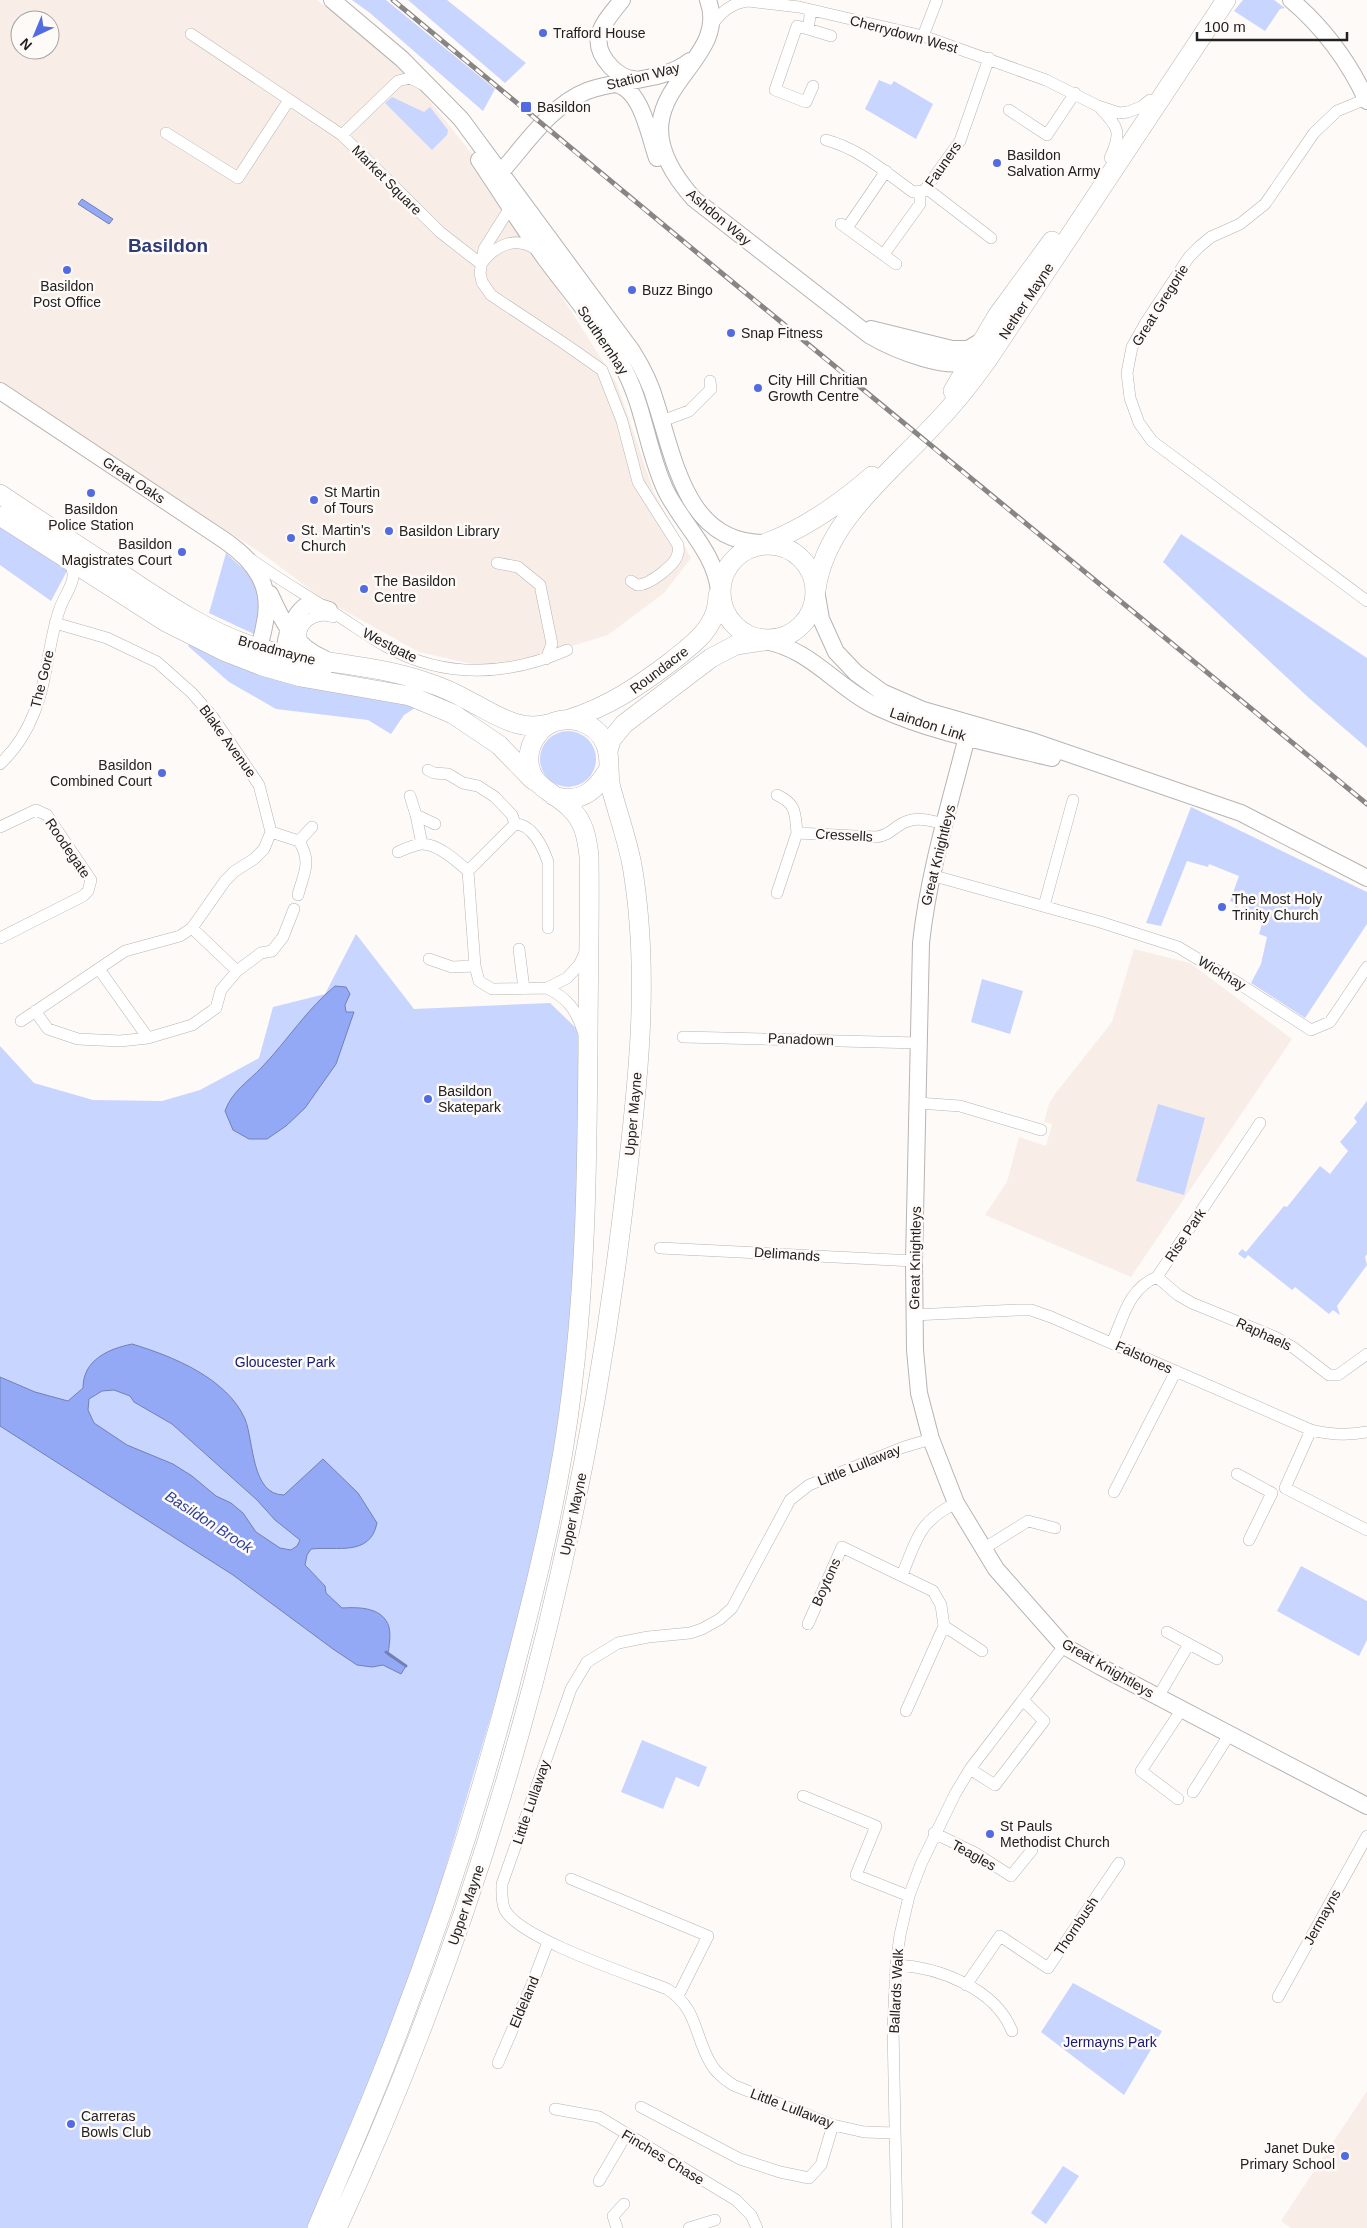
<svg xmlns="http://www.w3.org/2000/svg" width="1367" height="2228" font-family="Arial,sans-serif">
	<style>
		.built { fill: #f8ede7; fill-rule: evenodd }
		.green { fill: #c8d5fe }
		.water { fill: #93a9f5; stroke: #7180b5; fill-rule: evenodd }
		.lines { fill: none; stroke-linecap: round; stroke-linejoin: round }
		.stream { stroke: #7180b5; stroke-width: 3 }
		.street-casing { stroke: #b7b4b2; stroke-width: 12 }
		.secondary-casing { stroke: #b7b4b2; stroke-width: 18 }
		.primary-casing { stroke: #b7b4b2; stroke-width: 20 }
		.street { stroke: #fff; stroke-width: 11 }
		.secondary { stroke: #fff; stroke-width: 16 }
		.primary { stroke: #fff; stroke-width: 19 }
		.rail-casing { stroke: #888684; stroke-width: 5 }
		.rail { stroke: #fdfaf8; stroke-width: 3; stroke-dasharray: 9; stroke-linecap: butt }
		.poi-dot { fill: #536be0; stroke: #fdfaf8; stroke-width: 2 }
		.labels { text-anchor: middle; stroke-width: 5; stroke-linejoin: round; paint-order: stroke }
		.poi-label { font-size: 14px; fill: #222120; stroke: #fdfaf8; text-anchor: start }
		.street-label { font-size: 14px; fill: #222120; stroke: #fdfaf8 }
		.park-label { font-size: 14px; fill: #15196f; stroke: #fdfaf8 }
		.water-label { font-size: 15px; font-style: italic; fill: #304097; stroke: #fdfaf8 }
		.district-label { font-size: 19px; font-weight: bold; fill: #2e3c75; stroke: #fdfaf8 }
	</style>
	<rect width="100%" height="100%" fill="#fdfaf8"/>
	<path class="built" d="M0,0H317L403,68L473,155L617,384L654,493L691,558L664,593L608,635L522,661L481,666L419,652L320,597L267,557L0,382ZM20,20H50V50H20Z
		M1134,949L1190,963L1292,1039L1131,1277L985,1215L1007,1182L1019,1137L1046,1146L1052,1124L1044,1122L1049,1104L1055,1094L1112,1022Z
		M1367,2091V2228H1291L1281,2221Z"/>
	<path class="green" d="M352,0H386L495,89L483,111L370,13Z
		M408,0H447L526,63L505,83Z
		M1243,0H1274L1285,8L1280,9L1265,31L1234,11Z
		M879,80L891,85L894,81L933,104L916,139L865,109Z
		M392,97L424,112L430,107L448,130L447,135L432,150L385,103Z
		M0,522L60,559L67,571L51,601L0,565Z
		M1181,534L1367,658V748L1309,698L1163,562Z
		M226,553L252,577L262,607L256,635L209,613Z
		M192,639L421,704L404,715L391,734L368,720L276,709L229,682L188,646Z
		M540 759a28 28 0 1 1 56 0a28 28 0 1 1-56 0Z
		M1191,807L1367,892V924L1305,1018L1251,983L1261,964L1267,937L1259,934L1264,917L1244,912L1246,908L1239,905L1237,909L1235,908L1236,904L1230,901L1239,876L1209,864L1208,867L1187,861L1161,926L1146,923Z
		M356,934L414,1009L550,1003L578,1030L583,1182L569,1382L532,1579L424,1940L329,2185L307,2228H0V1046L34,1083L93,1100L162,1101L200,1090L259,1058L273,1007L325,994Z
		M982,979L1023,991L1010,1034L971,1022Z
		M1367,1101V1254L1365,1257L1367,1265L1337,1306L1340,1315L1333,1310L1329,1314L1295,1287L1292,1290L1248,1255L1245,1259L1238,1254L1242,1249L1246,1252L1284,1206L1287,1207L1320,1166L1330,1174L1348,1151L1340,1142L1357,1122L1354,1118Z
		M1158,1104L1205,1118L1184,1195L1136,1181Z
		M1301,1566L1367,1601V1640L1359,1656L1277,1611Z
		M642,1740L707,1767L699,1787L676,1777L663,1809L621,1792Z
		M1073,1983L1162,2031L1124,2095L1041,2032Z
		M1063,2166L1079,2176L1046,2224L1031,2213Z"/>
	<path class="water" d="M82,199L113,219L109,224L78,204Z
		M335,986L346,987L350,994L345,1005L346,1012H354L336,1064L305,1108L286,1126L267,1139H249L233,1130L225,1111C232,1091 248,1082 262,1067C287,1041 307,1009 335,986Z
		M132,1344C172,1356 227,1378 245,1419C254,1441 251,1495 284,1495L323,1459L358,1493L377,1523C370,1557 337,1546 311,1549L307,1555L305,1565L325,1586L326,1593L342,1608C359,1607 383,1607 389,1627C391,1636 389,1646 388,1655L406,1666L401,1674L383,1665L372,1667L357,1665L333,1649L233,1575L0,1426V1377L35,1392L68,1401L83,1388C83,1360 108,1349 132,1344ZM114,1390L130,1396L134,1402L172,1424L257,1500L275,1520L300,1540L297,1546L291,1550L280,1548L256,1532L243,1513L231,1503L216,1496L192,1476L173,1464L127,1445L94,1423L88,1410L89,1399L102,1391Z"/>
	<g class="lines">
		<path class="stream" d="M386,1652L406,1666"/>
		<defs>
			<path id="street" d="M811,10L808,29L831,36
				M711,27C720,12 731,3 748,1L799,7L923,36L1046,80L1098,106L1119,113L1128,112L1141,107L1150,100
				M808,29L797,26L775,90L806,102L813,86
				M191,34L342,135L440,232L481,264
				M923,36L937,0
				M1366,99L1337,111L1314,133L1265,204L1240,224L1211,237L1200,246L1189,257L1146,322L1132,347L1127,373L1130,398L1139,423L1152,441L1367,601
				M1101,109C1120,128 1121,134 1110,158
				M1009,110L1047,135L1075,93
				M166,133L238,178L289,100
				M342,135L398,81L410,78L422,84
				M826,140C860,149 885,172 913,192L924,191L960,141L989,58
				M926,188L991,238
				M513,203L484,249L480,273L482,282L491,295L565,344L602,370L622,421L638,482L678,545C678,548 679,551 678,553C676,565 648,586 637,585L631,581
				M841,224L896,264
				M847,228L886,171
				M884,254L920,204V192
				M482,263C495,245 517,235 537,250
				M662,421L689,411L711,389L710,381
				M252,560C277,578 303,593 329,610C349,622 367,636 387,647C445,679 508,676 567,650
				M497,563L518,567L540,585L552,644L546,659
				M303,645C294,625 315,610 333,617
				M0,764C15,750 27,731 34,713C48,679 48,641 60,608C66,591 80,579 69,561
				M428,770L434,773L448,774L463,783L478,786L495,797L512,815L515,824C532,824 543,847 548,862V928
				M777,795C797,804 795,814 797,833
				M410,796L416,815
				M515,824L468,871L475,966L479,981L492,989L547,988L567,978L579,965L585,953
				M0,827L36,810L47,815L91,880L88,891L83,896L0,938
				M271,832L299,841C312,863 304,872 298,895
				M299,841L312,827
				M422,844L416,815L435,824
				M398,852C405,849 413,845 421,844C437,843 457,861 468,871
				M931,875L1100,922L1178,947L1241,985L1311,1030L1330,1022L1367,967
				M777,893L797,833L876,837C886,836 891,831 898,826C914,815 927,820 945,824
				M1044,906L1073,800
				M192,928L237,971
				M519,949L524,989
				M429,959L452,967L475,966
				M99,969L148,1038
				M547,988C567,998 576,1009 583,1031
				M35,1011L48,1029L78,1039L120,1041L148,1038L192,1025L216,1008L221,990L237,971L261,953L272,951L283,937L294,909
				M21,1021L125,951L180,936L192,928L225,881L235,871L254,859L264,849L271,832L259,785L212,716L192,693L157,662L107,638L55,623
				M683,1037L918,1043
				M918,1103L960,1106L1041,1130
				M660,1248L914,1261
				M1157,1277L1178,1295L1192,1303L1275,1337L1294,1348L1329,1375H1338L1367,1354
				M914,1315L1017,1310H1031L1051,1317L1311,1430C1331,1435 1347,1436 1367,1432
				M1112,1343C1123,1318 1129,1288 1157,1277L1260,1123
				M1311,1430L1285,1488L1367,1530
				M1237,1474L1272,1493L1249,1540
				M1114,1492L1176,1371
				M983,1549L1028,1521L1055,1528
				M902,1575C917,1539 918,1522 956,1503
				M808,1624L842,1547L933,1591L941,1605L944,1626
				M1167,1632L1189,1644
				M1158,1697L1189,1644L1217,1659
				M906,1711L944,1626L982,1651
				M970,1769L995,1785L1044,1721L1023,1700
				M1193,1792L1229,1735
				M803,1796L876,1826L856,1875L909,1896
				M1178,1799L1141,1771L1182,1709
				M934,1833L977,1854L1011,1876L1032,1850
				M571,1879L708,1936L678,1996
				M896,1965C938,1967 995,1988 1012,2031
				M966,1985L1000,1936L1048,1968L1119,1863
				M1278,1997L1367,1836
				M498,2063L532,1984L548,1942
				M641,2107L740,2159L780,2172L809,2178L821,2165L833,2125
				M555,2109L599,2117L736,2200L751,2215L757,2228
				M895,2133L864,2132L833,2125L733,2085C724,2079 716,2073 711,2064C694,2036 698,2008 667,1989C634,1976 520,1939 505,1910C501,1902 502,1893 502,1884L571,1689L587,1662L618,1643L648,1637L690,1633L702,1629L720,1619L732,1608L790,1500L809,1485L904,1447L931,1439
				M599,2181L626,2135
				M617,2228L613,2216L624,2204
				M689,2228L715,2220
				M897,2228L893,2027L896,1965L900,1935L909,1896L921,1864L955,1794L970,1769L1064,1646"/>
			<path id="secondary" d="M332,0L402,59L461,119L632,351C642,367 651,384 656,403C675,461 687,545 766,543
				M622,0C603,24 586,40 611,67C617,73 625,79 634,79
				M708,0C734,70 600,94 694,199L869,335C891,348 956,377 978,356
				M1291,0C1324,28 1349,62 1367,101
				M613,84C641,85 649,136 657,158
				M479,160C502,194 523,228 547,261C574,297 605,333 626,373C645,411 648,454 666,491C683,525 715,552 719,591
				M498,181L501,172C526,144 551,105 587,91C618,79 665,82 690,61
				M871,329L952,349H968L983,340
				M0,391L224,540C256,562 274,587 264,627C262,638 259,650 248,657
				M816,590L821,619L836,652L856,673L882,692L923,710L1032,741L1241,813L1367,878
				M270,594C282,621 295,647 325,659
				M765,641C811,649 838,689 879,708C933,733 995,744 1052,758
				M323,672C313,670 299,669 290,661C277,648 294,610 309,604L329,610
				M970,725C952,797 929,869 921,943L914,1261L915,1350L919,1393L931,1439L956,1503L996,1569L1064,1646L1101,1667L1367,1806"/>
			<path id="primary" d="M953,391L997,316L1052,241
				M0,494C40,521 80,547 120,573C161,600 202,629 249,645C306,664 369,662 426,682C442,687 457,694 471,702C498,716 521,733 552,723
				M0,516L166,622L226,652L262,666L301,677L410,696L453,714L499,745L533,780
				M766,543C806,528 840,504 872,476
				M721 592a47 47 0 1 1 94 0a47 47 0 1 1-94 0Z
				M816,590C825,522 888,475 932,427C953,406 971,383 988,359L1226,0
				M569,719C608,707 639,686 672,661C684,651 699,641 708,627C715,617 718,606 718,595
				M608,751L611,740L624,724L711,658L736,645L764,641
				M554,796C580,804 596,791 608,770
				M317,2228C341,2171 366,2115 388,2058C441,1923 485,1786 520,1646C542,1561 562,1475 572,1388C586,1275 587,1162 588,1048C588,984 590,920 589,856C587,838 584,821 570,808C553,791 527,786 529,756C530,741 541,727 554,722C578,714 604,728 608,753C610,765 608,776 611,788C618,814 627,839 632,865C652,981 636,1102 622,1218C580,1567 485,1909 337,2228"/>
		</defs>
		<use href="#street" class="street-casing"/>
		<use href="#secondary" class="secondary-casing"/>
		<use href="#primary" class="primary-casing"/>
		<use href="#street" class="street"/>
		<use href="#secondary" class="secondary"/>
		<use href="#primary" class="primary"/>
		<defs>
			<path id="rail" d="M393,0C716,270 1042,537 1367,804"/>
		</defs>
		<use href="#rail" class="rail-casing"/>
		<use href="#rail" class="rail"/>
	</g>
	<g class="poi-dot">
		<circle cx="543" cy="33" r="5"/>
		<rect x="520" y="101" width="12" height="12" rx="2.5"/>
		<circle cx="997" cy="163" r="5"/>
		<circle cx="67" cy="270" r="5"/>
		<circle cx="632" cy="290" r="5"/>
		<circle cx="731" cy="333" r="5"/>
		<circle cx="758" cy="388" r="5"/>
		<circle cx="91" cy="493" r="5"/>
		<circle cx="314" cy="500" r="5"/>
		<circle cx="389" cy="531" r="5"/>
		<circle cx="291" cy="538" r="5"/>
		<circle cx="182" cy="552" r="5"/>
		<circle cx="364" cy="589" r="5"/>
		<circle cx="162" cy="773" r="5"/>
		<circle cx="1222" cy="907" r="5"/>
		<circle cx="428" cy="1099" r="5"/>
		<circle cx="990" cy="1834" r="5"/>
		<circle cx="71" cy="2124" r="5"/>
		<circle cx="1345" cy="2156" r="5"/>
	</g>
	<g class="labels">
		<g class="poi-label">
			<text x="553" y="38">Trafford House</text>
			<text x="537" y="112">Basildon</text>
			<text x="1007" y="160">Basildon<tspan x="1007" dy="16">Salvation Army</tspan></text>
			<text x="67" y="291" text-anchor="middle">Basildon<tspan x="67" dy="16">Post Office</tspan></text>
			<text x="642" y="295">Buzz Bingo</text>
			<text x="741" y="338">Snap Fitness</text>
			<text x="768" y="385">City Hill Chritian<tspan x="768" dy="16">Growth Centre</tspan></text>
			<text x="324" y="497">St Martin<tspan x="324" dy="16">of Tours</tspan></text>
			<text x="91" y="514" text-anchor="middle">Basildon<tspan x="91" dy="16">Police Station</tspan></text>
			<text x="301" y="535">St. Martin's<tspan x="301" dy="16">Church</tspan></text>
			<text x="399" y="536">Basildon Library</text>
			<text x="172" y="549" text-anchor="end">Basildon<tspan x="172" dy="16">Magistrates Court</tspan></text>
			<text x="374" y="586">The Basildon<tspan x="374" dy="16">Centre</tspan></text>
			<text x="152" y="770" text-anchor="end">Basildon<tspan x="152" dy="16">Combined Court</tspan></text>
			<text x="1232" y="904">The Most Holy<tspan x="1232" dy="16">Trinity Church</tspan></text>
			<text x="438" y="1096">Basildon<tspan x="438" dy="16">Skatepark</tspan></text>
			<text x="1000" y="1831">St Pauls<tspan x="1000" dy="16">Methodist Church</tspan></text>
			<text x="81" y="2121">Carreras<tspan x="81" dy="16">Bowls Club</tspan></text>
			<text x="1335" y="2153" text-anchor="end">Janet Duke<tspan x="1335" dy="16">Primary School</tspan></text>
		</g>
		<g class="street-label">
			<text transform="translate(904 34) rotate(15)" y="5">Cherrydown West</text>
			<text transform="translate(643 76) rotate(-14)" y="5">Station Way</text>
			<text transform="translate(943 164) rotate(-55)" y="5">Fauners</text>
			<text transform="translate(387 180) rotate(45)" y="5">Market Square</text>
			<text transform="translate(719 217) rotate(40)" y="5">Ashdon Way</text>
			<text transform="translate(1026 301) rotate(-57)" y="5">Nether Mayne</text>
			<text transform="translate(1160 305) rotate(-58)" y="5">Great Gregorie</text>
			<text transform="translate(603 340) rotate(56)" y="5">Southernhay</text>
			<text transform="translate(134 480) rotate(34)" y="5">Great Oaks</text>
			<text transform="translate(390 645) rotate(27)" y="5">Westgate</text>
			<text transform="translate(277 650) rotate(15)" y="5">Broadmayne</text>
			<text transform="translate(659 670) rotate(-37)" y="5">Roundacre</text>
			<text transform="translate(42 679) rotate(-76)" y="5">The Gore</text>
			<text transform="translate(928 724) rotate(18)" y="5">Laindon Link</text>
			<text transform="translate(228 741) rotate(54)" y="5">Blake Avenue</text>
			<text transform="translate(844 835) rotate(3)" y="5">Cressells</text>
			<text transform="translate(68 848) rotate(56)" y="5">Roodegate</text>
			<text transform="translate(938 855) rotate(-76)" y="5">Great Knightleys</text>
			<text transform="translate(1222 973) rotate(31)" y="5">Wickhay</text>
			<text transform="translate(801 1039) rotate(2)" y="5">Panadown</text>
			<text transform="translate(633 1114) rotate(-85)" y="5">Upper Mayne</text>
			<text transform="translate(1185 1235) rotate(-56)" y="5">Rise Park</text>
			<text transform="translate(787 1254) rotate(4)" y="5">Delimands</text>
			<text transform="translate(915 1258) rotate(-89)" y="5">Great Knightleys</text>
			<text transform="translate(1264 1334) rotate(25)" y="5">Raphaels</text>
			<text transform="translate(1144 1357) rotate(24)" y="5">Falstones</text>
			<text transform="translate(859 1465) rotate(-22)" y="5">Little Lullaway</text>
			<text transform="translate(573 1514) rotate(-78)" y="5">Upper Mayne</text>
			<text transform="translate(826 1582) rotate(-66)" y="5">Boytons</text>
			<text transform="translate(1108 1668) rotate(30)" y="5">Great Knightleys</text>
			<text transform="translate(531 1802) rotate(-71)" y="5">Little Lullaway</text>
			<text transform="translate(974 1855) rotate(29)" y="5">Teagles</text>
			<text transform="translate(466 1905) rotate(-71)" y="5">Upper Mayne</text>
			<text transform="translate(1322 1917) rotate(-61)" y="5">Jermayns</text>
			<text transform="translate(1076 1926) rotate(-56)" y="5">Thornbush</text>
			<text transform="translate(896 1991) rotate(-87)" y="5">Ballards Walk</text>
			<text transform="translate(524 2002) rotate(-67)" y="5">Eldeland</text>
			<text transform="translate(792 2108) rotate(21)" y="5">Little Lullaway</text>
			<text transform="translate(663 2157) rotate(31)" y="5">Finches Chase</text>
		</g>
		<g class="park-label">
			<text x="285" y="1367">Gloucester Park</text>
			<text x="1110" y="2047">Jermayns Park</text>
		</g>
		<g class="water-label">
			<text transform="translate(209 1522) rotate(33)" y="5">Basildon Brook</text>
		</g>
		<g class="district-label">
			<text x="168" y="252">Basildon</text>
		</g>
	</g>
	<g transform="translate(35 35) rotate(224)"><circle r="24" fill="#fdfaf8" stroke="#a5a3a2"/>
	<path d="M0-4L9 19L0 12L-9 19Z" fill="#536be0"/>
	<text y="-8" font-size="14" font-weight="bold" text-anchor="middle" fill="#222120">N</text>
	</g>
	<path d="M1197 32v8h150v-8" fill="none" stroke="#222120" stroke-width="2.5"/>
	<text x="1204" y="32" font-size="15" fill="#222120" stroke="#fdfaf8" stroke-width="4" paint-order="stroke">100 m</text>
</svg>
